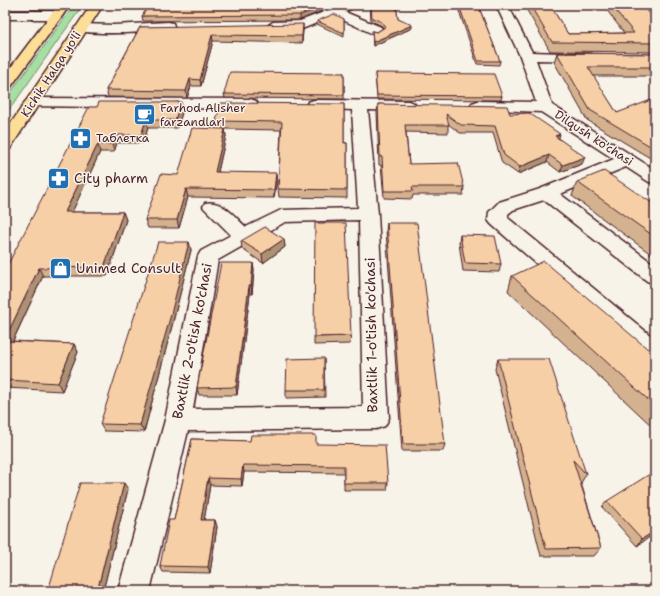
<svg xmlns="http://www.w3.org/2000/svg" width="660" height="596" font-family="'Shantell Sans',sans-serif">
	<style>
		.green { fill: #a5dfa4; stroke: #787f68 }
		.lines { fill: none; stroke-linecap: round; stroke-linejoin: round }
		.minor-casing { stroke: #4a1f2b; stroke-width: 3 }
		.highway-casing { stroke: #4a1f2b; stroke-width: 3 }
		.minor { fill: #f7f3e8; fill-rule: evenodd }
		.highway { fill: #fdde96; fill-rule: evenodd }
		.wall { fill: #d4b28f; stroke: #4a1f2b }
		.shaded-wall { fill: #ad9174; stroke: #4a1f2b }
		.building { fill: #f7cfa6; stroke: #4a1f2b }
		.labels { text-anchor: middle; stroke-width: 3; stroke-linejoin: round; paint-order: stroke }
		.far-street-label { font-size: 12px; fill: #4a1f2b; stroke: #f7f3e8 }
		.far-poi-label { font-size: 12px; fill: #4a1f2b; stroke: #f7f3e8; text-anchor: start }
		.poi-label { font-size: 14px; fill: #4a1f2b; stroke: #f7f3e8; text-anchor: start }
		.street-label { font-size: 14px; fill: #4a1f2b; stroke: #f7f3e8 }
	</style>
	<rect width="100%" height="100%" fill="#f7f3e8"/>
	<filter id="ink" filterUnits="userSpaceOnUse"><feTurbulence type="fractalNoise" baseFrequency=".025" numOctaves="2"/><feDisplacementMap in="SourceGraphic" scale="8" xChannelSelector="R" yChannelSelector="G"/><feConvolveMatrix kernelMatrix="1 2 1 2 8 2 1 2 1" color-interpolation-filters="sRGB"/></filter>
	<g filter="url(#ink)">
		<path class="green" d="M74,5H83L5,116V100Z"/>
		<g class="lines">
			<defs>
				<path id="minor" d="M328,5C337,8 347,5 357,5L345,12L381,27L383,30L376,34L371,33L334,16L302,29L273,30L267,26L273,22L300,21L324,12L322,9Z
					M496,5H508L532,52L591,54L593,57L591,60L586,61L536,60L552,105L655,170V183L649,182L626,167L560,194L655,265V284L647,281L544,200L513,210L508,214V218L655,339V362L647,360L491,224L488,220L489,212L499,202L540,189L614,159L541,112L472,109L470,106L472,103L478,101L536,102L520,56Z
					M636,5H649L655,13V25L650,24Z
					M5,11H57L63,15L57,19H5Z
					M168,22L173,23L174,26L173,29C160,32 81,37 74,28L81,24L114,25Z
					M32,98L250,99L256,101L258,104L256,107L250,109L27,106L24,103L27,100Z
					M314,100L408,101L414,103L416,106L414,109L408,111L368,110L378,214L389,418L385,426L376,429L188,431L150,591H118L165,420L198,256L201,251L231,235L203,207L205,203C222,199 235,217 246,227L281,210L358,208L352,110L308,108L306,105L308,102ZM359,220L363,407L193,409L218,260L285,222Z"/>
				<path id="highway" d="M58,5H70L10,88L5,89V75Z
					M91,5H103L13,144L11,148L5,149V132Z"/>
			</defs>
			<use href="#minor" class="minor-casing"/>
			<use href="#highway" class="highway-casing"/>
			<use href="#minor" class="minor"/>
			<use href="#highway" class="highway"/>
		</g>
		<path class="wall" d="M370,5H396L398,19L412,28L373,46L372,31L377,32L383,28L382,26L371,21Z
			M457,5H478L500,61L499,65L477,64Z
			M524,5H550L568,34L624,33L603,5H639V6L652,17H655V52L550,51Z
			M322,7V11L300,20L143,21L142,16Z
			M344,19V37L317,24V21Z
			M140,27L303,30L302,43L213,41L201,86H191L187,98L108,97L106,90Z
			M557,53L655,54V76H593L617,113L655,103V161L587,120L554,62Z
			M344,73V99L225,98L224,94Z
			M375,73L502,96L501,100L377,99Z
			M181,102L183,110L177,128H148L143,143H117L114,152H100L72,212H123L126,220L107,276H43L13,341L74,344L78,352L62,391L5,388V270L97,107Z
			M344,104V143H347V198L279,197L278,189L281,130L225,129L226,136L218,172L277,181L274,198L188,197L179,228H148L145,220L178,175L217,129L216,121Z
			M378,104L510,114L559,138L582,164L560,172L547,162L518,174L502,163L493,133H460L448,124V133L406,132L409,164L464,187L463,195H413L412,199L384,198L381,165H379L377,112Z
			M577,182L655,205V257L572,196Z
			M387,223L445,444L443,451H402L386,231Z
			M460,235L501,264L499,272L463,271L459,243Z
			M284,239L285,247L263,263L242,249L241,241Z
			M189,242L191,250L172,326L144,432L104,431L100,424Z
			M253,263L254,271L252,294H250L237,395H199L197,388Z
			M512,276L655,355V429L508,291Z
			M351,336L350,344L314,345V337Z
			M324,358L325,397L286,398V390Z
			M498,359L586,474L581,483L601,548L594,556H541L495,369Z
			M192,439L316,444L388,483L387,490H344V473L244,472L242,486L210,485L204,520H215L217,527L210,573L163,572L160,566L174,520Z
			M128,489L103,591H48Z
			M607,501L655,533L637,546L602,507Z"/>
		<path class="shaded-wall" d="M321,5H325L322,7V11L300,20V15Z
			M631,5H639L638,10L628,6Z
			M303,24V30L302,43V36Z
			M412,25V28L373,46V42Z
			M212,35L213,41L201,86L200,80Z
			M190,79L191,86L187,98L186,91Z
			M181,102L183,110L177,128L175,120Z
			M146,120L148,128L143,143L141,135Z
			M225,129L226,136L216,180L215,172Z
			M560,134L558,141L555,136Z
			M115,135L117,143L114,152L112,144Z
			M98,144L100,152L68,221L65,212Z
			M549,155L547,162L518,174L520,167Z
			M585,157L582,164L560,172L563,165Z
			M276,173L277,181L274,198V190Z
			M186,189L188,197L179,228L177,220Z
			M123,212L126,220L107,276L104,267Z
			M284,239L285,247L263,263L262,254Z
			M189,242L191,250L172,326L144,432L140,425Z
			M253,263L254,271L252,294L251,286Z
			M39,268L43,276L9,349L5,342V339Z
			M249,286L250,294L237,395L236,387Z
			M74,344L78,352L62,391L58,383Z
			M243,465L244,472L242,486L241,479Z
			M208,478L210,485L203,527L201,520Z
			M124,483L128,489L103,591H101L98,588Z
			M215,520L217,527L210,573L208,567Z
			M655,531V533L637,546L642,539Z"/>
		<path class="building" d="M149,5H321L322,7L300,15L142,16Z
			M371,5H396L398,19L412,25L373,42L372,31L377,32L385,27L382,22L372,18Z
			M459,5H478L500,61H478Z
			M530,5H550L568,34L634,33L611,5H631L628,6H644L652,17H655V43L552,42Z
			M334,14L344,19V33L317,21Z
			M303,24L302,36L212,35L200,80L190,79L186,91L106,90L140,27Z
			M557,53L655,54V67H588L617,113L651,100L655,103V123L652,124L655,126V149L590,110Z
			M230,72L344,73V95L224,94Z
			M375,73L494,74L502,96L377,95Z
			M99,102H181L175,120H146L141,135H115L112,144H98L65,212H123L104,267L39,268L5,339V270L89,107H97Z
			M221,103L344,104V143H347V190L278,189L282,122L216,121Z
			M378,104L507,106L510,114L529,113L560,134L555,136L585,157L563,165L549,155L520,167L504,155L495,126L461,125L446,114L449,125H405L409,164L458,163L464,187H412L413,191H384L382,157H380Z
			M192,128L225,129L215,172L276,173L274,190L186,189L177,220H145L161,174L178,175Z
			M604,171L655,205V237L577,182Z
			M315,223H346L351,336L314,337Z
			M387,223H417L445,444H403Z
			M265,227L284,239L262,254L241,241Z
			M460,235L495,236L501,264L465,263Z
			M158,242H189L170,318L140,425L100,424Z
			M544,261L655,355V406L512,276Z
			M221,263H253L251,286H249L236,387L197,388Z
			M5,341L74,344L58,383L5,380Z
			M324,358V390H286L287,359Z
			M498,359H549L586,474L573,460L601,548L546,549Z
			M251,435H316V444L385,445L388,483H344V466L243,465L241,479L208,478L201,520H215L208,567L160,566L169,520H174L192,439L250,441Z
			M653,472L655,474V531L642,539L607,501Z
			M80,483H124L98,588H94L93,591H48Z"/>
	</g>
	<defs>
		<symbol id="cafe-square" viewBox="-11 -11 22 22"><rect x="-9" y="-9" width="18" height="18" rx="4" fill="#1f6fb2" stroke="#f7f3e8"/><path d="M-5.5-4.5H6V0H3Q3 3.5 0 3.5H-2.5Q-5.5 3.5-5.5 0ZM3-3.2v2h1.7v-2ZM-6 4.5H4V6H-6Z" fill="#fff"/></symbol>
		<symbol id="pharmacy-square" viewBox="-11 -11 22 22"><rect x="-9" y="-9" width="18" height="18" rx="4" fill="#1f6fb2" stroke="#f7f3e8"/><path d="M-2-6h4v4h4v4h-4v4h-4v-4h-4v-4h4Z" fill="#fff"/></symbol>
		<symbol id="shop-square" viewBox="-11 -11 22 22"><rect x="-9" y="-9" width="18" height="18" rx="4" fill="#1f6fb2" stroke="#f7f3e8"/><path d="M-5-2.5h2.3a2.7 3.5 0 0 1 5.4 0H5L5.5 6h-11ZM-1.5-2.5h3a1.5 2.3 0 0 0-3 0Z" fill="#fff"/></symbol>
	</defs>
	<g fill-rule="evenodd">
		<use href="#cafe-square" x="132" y="102" width="25" height="25"/>
		<use href="#pharmacy-square" x="68" y="126" width="25" height="25"/>
		<use href="#pharmacy-square" x="46" y="166" width="25" height="25"/>
		<use href="#shop-square" x="48" y="256" width="25" height="25"/>
	</g>
	<g class="labels">
		<g class="far-street-label">
			<text transform="translate(51 74) rotate(-57)" y="4">Kichik Halqa yo'li</text>
			<text transform="translate(594 138) rotate(33)" y="4">Dilqush ko'chasi</text>
		</g>
		<g class="far-poi-label">
			<text x="160" y="112">Farhod Alisher<tspan x="160" dy="14">farzandlari</tspan></text>
			<text x="96" y="142">Таблетка</text>
		</g>
		<g class="poi-label">
			<text x="74" y="183">City pharm</text>
			<text x="76" y="273">Unimed Consult</text>
		</g>
		<g class="street-label">
			<text transform="translate(371 335) rotate(-91)" y="5">Baxtlik 1-o'tish ko'chasi</text>
			<text transform="translate(192 341) rotate(-79)" y="5">Baxtlik 2-o'tish ko'chasi</text>
		</g>
	</g>
	<rect width="660" height="596" fill="none" stroke="#f7f3e8" stroke-width="20"/>
	<rect x="10" y="10" width="640" height="576" fill="none" stroke="#4a1f2b" stroke-width="1.5" filter="url(#ink)"/>
</svg>
